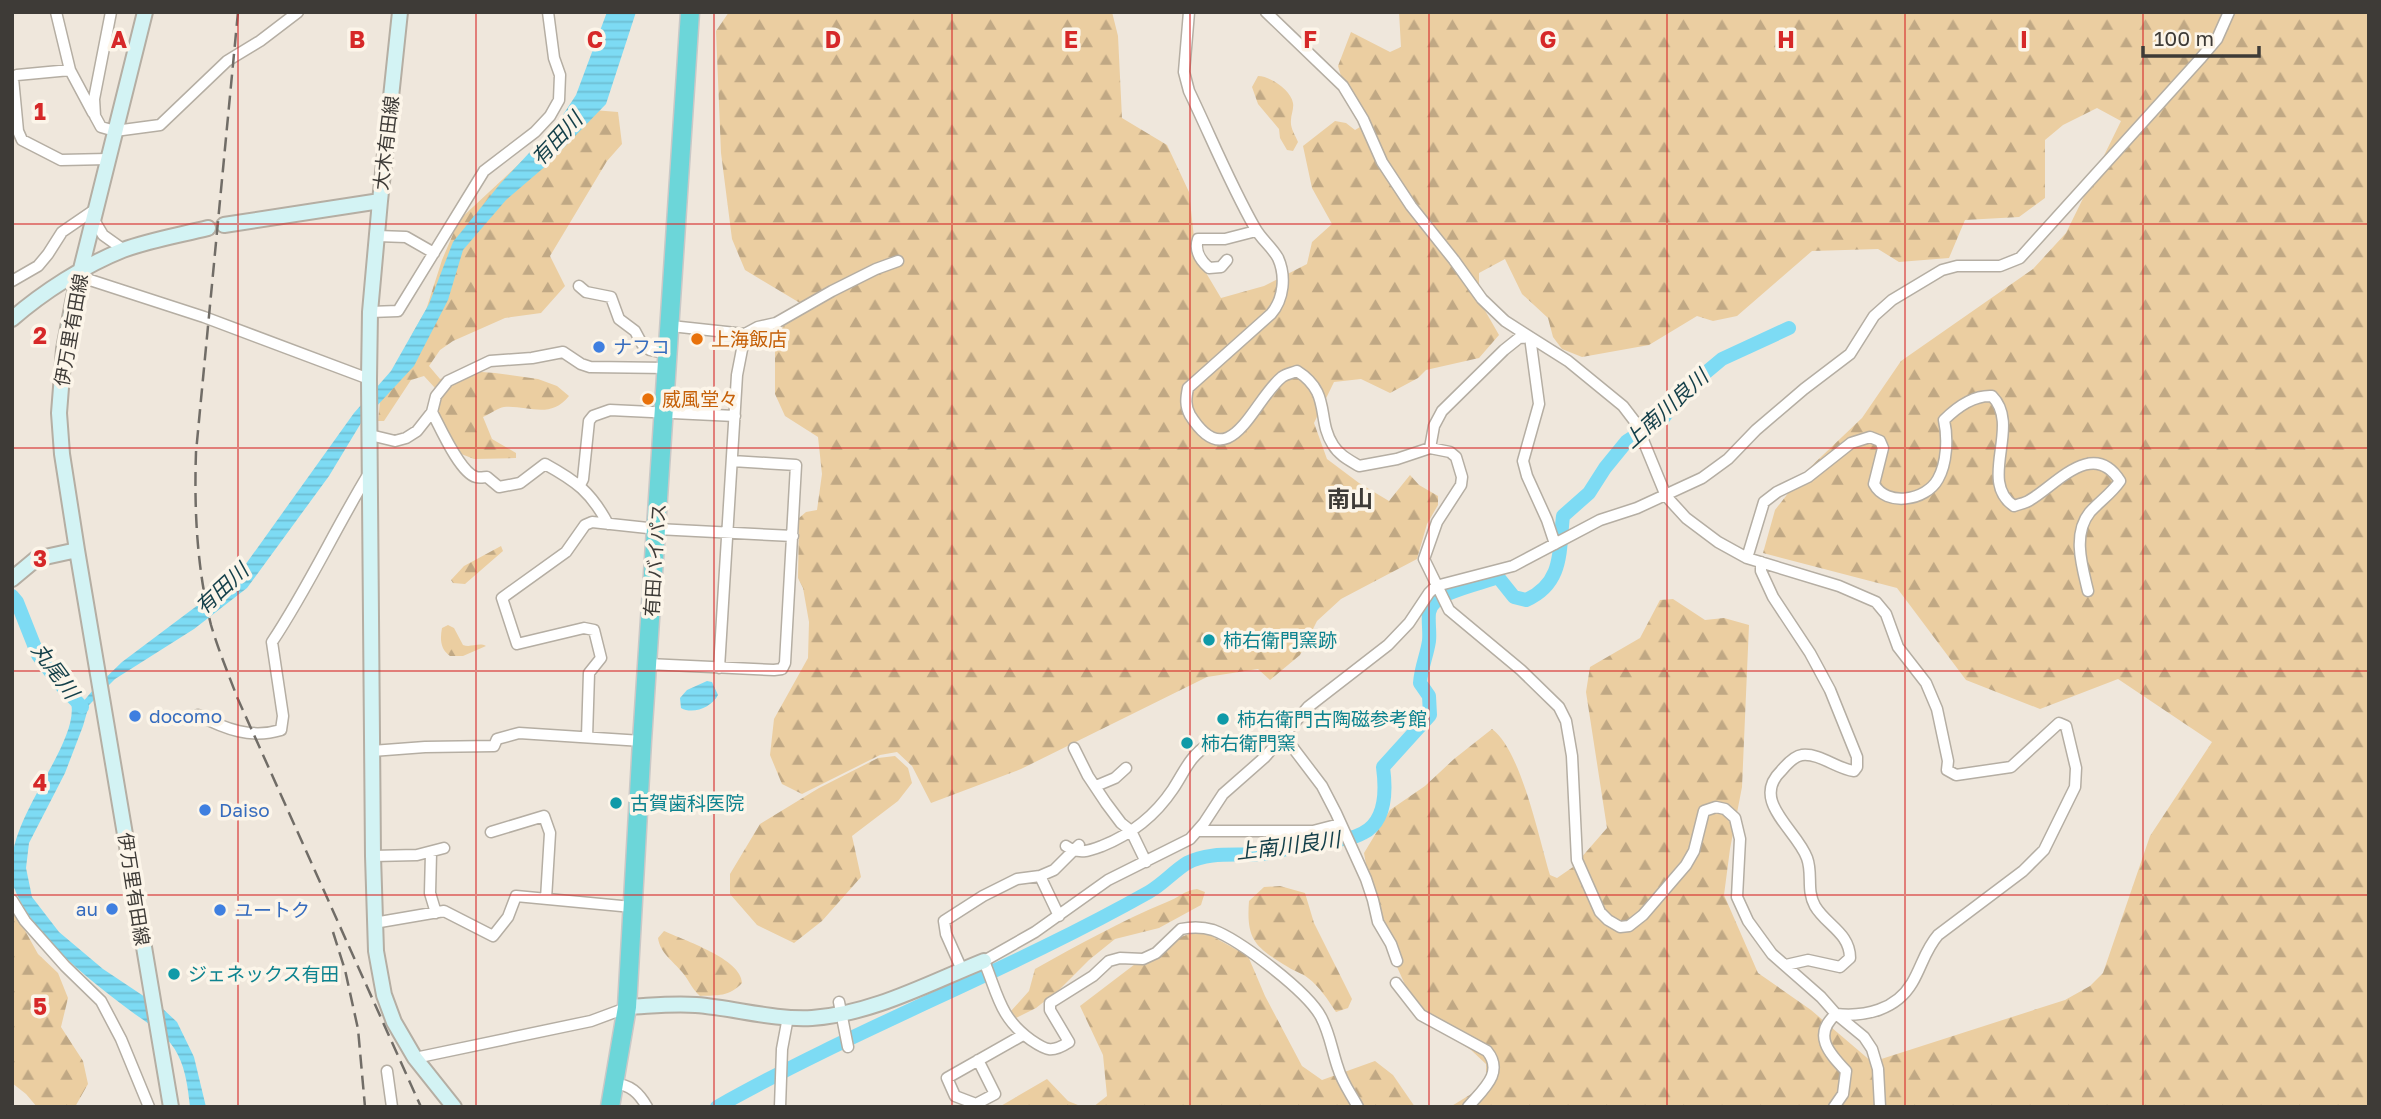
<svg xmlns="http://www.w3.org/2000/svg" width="2381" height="1119" font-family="'Golos Text','Noto Sans JP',sans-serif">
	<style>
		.forest { fill: url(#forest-firs) }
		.water { fill: url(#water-rules) }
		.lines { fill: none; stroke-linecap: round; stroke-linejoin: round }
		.river { stroke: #7ddbf4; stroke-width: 14 }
		.street-casing { stroke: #b5aea3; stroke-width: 13 }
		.secondary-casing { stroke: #b5aea3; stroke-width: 18 }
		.highway-casing { stroke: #c9c8c7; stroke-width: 21 }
		.street { stroke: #fff; stroke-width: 10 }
		.secondary { stroke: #d3f3f4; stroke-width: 14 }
		.highway { stroke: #6cd6d9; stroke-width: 18 }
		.rail { stroke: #716d67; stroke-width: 2.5; stroke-dasharray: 14 7; stroke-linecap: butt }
		.grid { fill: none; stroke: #d62828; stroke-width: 2; stroke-opacity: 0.55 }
		.food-dot { fill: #e8710a; stroke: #fcf5e9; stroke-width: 2.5 }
		.shop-dot { fill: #3f7fe0; stroke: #fcf5e9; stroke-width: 2.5 }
		.culture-dot { fill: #0f9aa8; stroke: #fcf5e9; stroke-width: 2.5 }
		.labels { text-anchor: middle; stroke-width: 7; stroke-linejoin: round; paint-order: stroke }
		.street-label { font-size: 19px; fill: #3e3b37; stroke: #fcf5e9 }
		.food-label { font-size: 19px; fill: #c56008; stroke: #fcf5e9; text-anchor: start }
		.shop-label { font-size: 19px; fill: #366cbe; stroke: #fcf5e9; text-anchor: start }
		.culture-label { font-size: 19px; fill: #0d838f; stroke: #fcf5e9; text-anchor: start }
		.water-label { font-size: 21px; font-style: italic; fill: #133f49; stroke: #fcf5e9 }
		.quarter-label { font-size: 23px; font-weight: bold; fill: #3e3b37; stroke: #fcf5e9 }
		.grid-label { font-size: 23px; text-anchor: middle; font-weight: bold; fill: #d62828; stroke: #fcf5e9; stroke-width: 7; stroke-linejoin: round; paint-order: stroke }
	</style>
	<defs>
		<pattern id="forest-firs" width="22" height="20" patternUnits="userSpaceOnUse" patternTransform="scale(1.75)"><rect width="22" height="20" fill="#ebcea1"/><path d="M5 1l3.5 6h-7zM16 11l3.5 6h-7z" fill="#c0a884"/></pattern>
		<pattern id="water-rules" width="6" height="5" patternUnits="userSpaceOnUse" patternTransform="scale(1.75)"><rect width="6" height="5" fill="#7ddbf4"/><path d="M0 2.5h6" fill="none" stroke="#6dbdd2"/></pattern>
	</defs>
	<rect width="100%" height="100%" fill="#efe7dc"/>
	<path class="forest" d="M729,12H1112L1118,36L1122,118L1167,145L1189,192L1196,256L1221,298L1264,286L1307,264L1312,242L1332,224L1312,188L1303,146L1335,121L1346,123L1355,130L1370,121L1341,76L1338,66L1351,32L1390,52L1401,47L1399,12H2369V1107H1450L1486,1085V1064L1471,1050L1420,1018L1375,918L1364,853L1390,810L1425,786L1454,759L1492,729C1521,750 1539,839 1550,875L1557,878L1573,867L1607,828L1586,692L1590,667L1640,638L1660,600L1673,599L1705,620L1724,618L1749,625L1742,787L1730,849L1724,895L1758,973L1811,1010L1872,1062L2065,1000L2090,986L2103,973L2150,836L2212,742L2118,679L2040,709L1966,680L1897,588L1763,553L1775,510L1803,474L1862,418L1901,361L2033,269L2066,233L2121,121L2097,108L2063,125L2045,140V198L2019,217L1965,220L1949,258L1899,262L1878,249L1812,251L1737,316L1713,321L1697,316L1649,345L1582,357L1562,349L1553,337L1548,318L1522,294L1505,259L1479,273V300L1499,335L1479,358L1426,370L1418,378L1390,393L1361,379L1334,382L1314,423L1327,459L1359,483L1389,501L1410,475L1419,485L1438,496V505L1427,524L1417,559L1341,599L1317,621L1300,655L1270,680L1258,669L1207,677L1021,769L931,803L912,766L897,752L880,755L802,794L782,784L770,755L774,719L808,658L809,622L803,588L798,578L799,518L806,512L817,510L822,474L818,437L785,416L775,394V338L800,303L745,270L732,239L721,153L716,31Z
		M1258,76C1270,76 1291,90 1293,103C1294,109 1291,115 1291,120C1290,128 1295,135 1298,142L1293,151L1287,150L1280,138L1279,129L1258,104L1252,87Z
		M581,109L618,112L622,144L607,161L550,256L565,286L541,313L505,318L453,341L440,350L429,366L440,379L468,371L495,373L538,379L557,386L569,396C550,420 528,405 504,407C498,408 490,414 483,417L492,439L516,453V458L474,459L451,450L431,418L435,388L424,376L411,380L384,421H378L380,401L413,352L412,334L426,310L442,260L459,220L549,136Z
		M501,546L503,551L465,584L453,583L451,580L464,566Z
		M448,625L454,628L463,645C471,648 479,642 486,646L463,656H450C440,649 440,639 442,628Z
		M895,756L908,768L912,783L898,801L852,836L861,877L822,921L794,943L757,925L730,894V874L760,824L819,788L878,758Z
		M1280,886L1305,893L1314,923L1352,999L1348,1008L1336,1012C1328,1000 1320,987 1308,978C1302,973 1294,971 1288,967C1255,947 1246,940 1249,901L1264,887Z
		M1197,889L1205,892L1201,905L1159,928L1115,939L1089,960L1060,989L1036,1008L1016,1018L1011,1011L1029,991L1035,969C1078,945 1121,921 1167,902C1178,898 1185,890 1197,889Z
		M12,907L38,954L58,973L68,998L61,1027L83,1061L88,1084L75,1107H37L26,1094L12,1083Z
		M664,931C683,940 742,959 742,983C729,997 718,995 700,996C691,988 689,980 682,972C673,961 660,953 658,938Z
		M1194,932L1210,935L1248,956L1265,996L1302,1066L1322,1080L1375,1061L1393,1075L1415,1107H1093L1107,1096L1103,1055L1080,1006L1143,958L1161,956L1181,937Z
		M1047,1079L1068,1101L1083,1107H999Z"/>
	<path class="water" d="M607,12H636L606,104L548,164L506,200L463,250L448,300L414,366L361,423L329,476L247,588L194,629L115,679L89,705L83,726L65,773L29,843L26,868L32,897L59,932L103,969L163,1009L177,1022L194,1057L206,1107H190C188,1089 186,1071 178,1055C169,1035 145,1022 128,1009C87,978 31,935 13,885C11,879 12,871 12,864C12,812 80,742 71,702L82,703L93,690L122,662L238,575L354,413L391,371L429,304L453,242L500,184L559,121L576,95Z
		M707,681L712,682L718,695C712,707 693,715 681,708L680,698L687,690Z"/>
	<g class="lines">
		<path class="river" d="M12,596L17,602L38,655L59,683L82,707
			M717,1107C857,1028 1009,971 1149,892C1163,884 1174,871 1187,863C1210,851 1236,856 1260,854C1277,853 1295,846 1312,842C1329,839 1347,842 1363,833C1387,821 1386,789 1383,767L1430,715L1429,696L1420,683C1421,668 1427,655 1429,641C1430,632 1428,622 1429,613C1431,592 1481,584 1498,577L1514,597L1526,600C1564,583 1559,550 1563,516L1589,493L1605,468L1627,441L1664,417L1679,395L1722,359L1789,328"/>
		<defs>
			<path id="street" d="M56,12L70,70L93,113
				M111,12L94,99L95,116L101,127L115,131L160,125L227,61L260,41L298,12
				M1189,12L1184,72L1189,91C1211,137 1230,184 1255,228C1261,239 1272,247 1278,258C1286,276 1284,299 1271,314L1188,388C1186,398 1185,406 1190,415C1230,479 1253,400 1282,377C1286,374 1292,373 1297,371C1332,393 1316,419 1333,445C1339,455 1349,460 1359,466L1397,459L1430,448L1450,452L1456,457L1462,477L1461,485L1437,522L1424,559L1449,610L1521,670L1559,707L1566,721L1572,756L1577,860L1600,912L1608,920L1620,927L1629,926L1643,915L1686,865L1694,851L1704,811L1716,807L1725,809L1735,818L1740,839L1737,897L1748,921L1772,954L1821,997L1836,1014L1864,1037L1872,1049L1878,1069L1880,1107
				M1266,12L1343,86L1363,119L1382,162L1411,206L1454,260L1482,299L1505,321L1530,337L1539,404L1523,461L1527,476L1547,520L1555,544
				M70,70L17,75L13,78L18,131L22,140L61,160L108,159
				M94,220L103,235L124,250
				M377,236L406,237L434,253
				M1227,260L1221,267L1209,268C1200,260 1194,251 1198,239H1225L1256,231
				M81,272L90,280L204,317L369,379
				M12,281L38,266L48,254L62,232L97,208
				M579,286L586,292L611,297L619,319L635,331L642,344L650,350L669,354
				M370,312L398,311L484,171L535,132L550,116L559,100L560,75L554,58L548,12
				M671,326L745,334L758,327L776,323L832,291L876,269L898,261
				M432,412C440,427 460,473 476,477C480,478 484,477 487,477L499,487L520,483L545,464C576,481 591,492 608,524
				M370,435L395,441L406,438L417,431L432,412L436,396L448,381L490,361L532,358L563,352L581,364L590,367L668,368
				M1430,448L1434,426L1442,411L1504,350L1519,338L1530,337L1568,361L1623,406L1636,423L1666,496L1686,518L1718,542L1747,558L1839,586L1876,602L1886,614L1898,647L1926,683L1937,709L1948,761L1947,770L1956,775L2011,767L2059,723L2066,726L2076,768L2075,787L2044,850L2023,871L1938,935C1925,950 1922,966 1912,983C1896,1010 1865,1017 1836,1014C1812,1035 1829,1053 1846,1071L1843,1094L1834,1107
				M580,485L583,479L589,421L593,416L610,410L735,416
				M1747,558L1764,502L1777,492L1808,477L1851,443L1870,437L1880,441L1883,448L1874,484C1886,507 1926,501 1938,479C1947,463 1948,438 1944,420C1957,407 1973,395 1992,396C2022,426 1977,481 2014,506C2019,504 2026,503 2030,500C2056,485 2093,438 2120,481C2112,493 2100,501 2090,512C2072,534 2082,566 2088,591
				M1761,562V571L1773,597L1810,653L1830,690L1857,757V767L1854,771C1837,769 1820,753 1802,755C1794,756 1786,765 1781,771C1750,801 1797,830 1807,858C1813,874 1806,890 1815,906C1826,925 1850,933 1850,958L1840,967L1808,960L1786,965
				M648,664L774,670L782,669L785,663L796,465L732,461
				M719,668L737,375L745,334
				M198,715C225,729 251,739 281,730L283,716L272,642C308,588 335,529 369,473
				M1284,736L1322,786L1336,813L1366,879L1373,900L1378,922L1391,944L1397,961
				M587,737L589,673L601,658L594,630L584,628L517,644L502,598L566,552L585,525L592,522L657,529L793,536
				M1074,748L1088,776L1106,803L1121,823L1131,831L1146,862
				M372,751L425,747L494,746L497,739L519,733L642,741
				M1096,786L1115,778L1126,768
				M1197,831H1313L1340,824
				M491,832L544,816L550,833L546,899
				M1066,846C1079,855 1089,851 1102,846C1132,834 1155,816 1173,789C1186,769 1189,757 1210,743V739
				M431,853L430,893L436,913
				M373,856L417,855L444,848
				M1040,876L1059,916
				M12,900L25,921L65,966L101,1001L121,1039L149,1107
				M374,923L444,911L493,936L508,917L516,896L632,907
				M962,970L946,934L944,921L983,896L1017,879L1040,876L1054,870L1079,845
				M1396,983L1421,1015L1487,1051C1505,1073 1482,1090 1468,1107
				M839,1002L848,1047
				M415,1058L591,1021L626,1008
				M978,1060L995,1094L976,1104L955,1096L947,1078L1023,1035
				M387,1071L392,1107
				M614,1084C630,1084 639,1093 647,1107
				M780,1107L782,1049L788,1017
				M1358,1107C1351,1094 1342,1082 1338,1068C1332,1051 1330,1034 1321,1017C1308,992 1240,940 1213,930C1203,927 1191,927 1181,929L1156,953L1143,959L1120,958L1109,961L1093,976L1050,1003V1010L1069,1042C1052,1053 1047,1051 1031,1040C1000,1018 998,995 984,961L1035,932L1108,880L1190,839L1204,823L1223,794L1265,757L1308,707L1388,645L1409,623L1429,593L1436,586L1513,566L1600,520L1637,508L1702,478L1728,459L1756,430L1804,389L1850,354L1874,316L1892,300L1942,270L1957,266H2000L2020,258L2200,59L2217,39L2229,12"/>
			<path id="secondary" d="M145,12L74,297L64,349L59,413L62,454L77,550L171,1107
				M380,201L370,312L369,379L373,856L376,951L384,995L394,1022L415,1058L454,1107
				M224,225L380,201L400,12
				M12,319C43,292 85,265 123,250C150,240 180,235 208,228
				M12,579L36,559L77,550
				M627,1007C650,1006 673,1003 696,1005C735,1008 773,1020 812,1018C872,1014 929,983 984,961"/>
			<path id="highway" d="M610,1107L627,1007L642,741L690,12"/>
		</defs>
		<use href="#street" class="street-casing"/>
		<use href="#secondary" class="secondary-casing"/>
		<use href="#highway" class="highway-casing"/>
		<use href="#street" class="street"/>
		<use href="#secondary" class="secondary"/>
		<use href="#highway" class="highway"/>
		<path class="rail" d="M238,12L196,452C194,510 197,569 211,625C218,649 228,673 237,697L421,1107
			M333,932L345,970L358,1029L365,1107"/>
	</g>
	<path class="grid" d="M238,12V1107M476,12V1107M714,12V1107M952,12V1107M1190,12V1107M1429,12V1107M1667,12V1107M1905,12V1107M2143,12V1107M12,224H2369M12,448H2369M12,671H2369M12,895H2369"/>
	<g class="food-dot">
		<circle cx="697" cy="339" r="7"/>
		<circle cx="648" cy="399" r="7"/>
	</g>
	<g class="shop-dot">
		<circle cx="599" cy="347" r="7"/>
		<circle cx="135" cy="716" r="7"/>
		<circle cx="205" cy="810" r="7"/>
		<circle cx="112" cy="909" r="7"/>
		<circle cx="220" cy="910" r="7"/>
	</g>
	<g class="culture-dot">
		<circle cx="1209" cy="640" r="7"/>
		<circle cx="1223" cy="719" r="7"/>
		<circle cx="1187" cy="743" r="7"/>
		<circle cx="616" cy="803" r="7"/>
		<circle cx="174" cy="974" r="7"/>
	</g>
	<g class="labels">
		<g class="street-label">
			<text transform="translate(386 143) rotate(-83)" y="7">大木有田線</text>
			<text transform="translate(71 330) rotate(-80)" y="7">伊万里有田線</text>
			<text transform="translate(655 560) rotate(-86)" y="7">有田バイパス</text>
			<text transform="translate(134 889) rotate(81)" y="7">伊万里有田線</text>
		</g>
		<g class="food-label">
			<text x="711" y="346">上海飯店</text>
			<text x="662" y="406">威風堂々</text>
		</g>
		<g class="shop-label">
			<text x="613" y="354">ナフコ</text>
			<text x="149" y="723">docomo</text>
			<text x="219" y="817">Daiso</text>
			<text x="98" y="916" text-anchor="end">au</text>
			<text x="234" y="917">ユートク</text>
		</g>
		<g class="culture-label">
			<text x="1223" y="647">柿右衛門窯跡</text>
			<text x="1237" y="726">柿右衛門古陶磁参考館</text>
			<text x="1201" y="750">柿右衛門窯</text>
			<text x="630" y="810">古賀歯科医院</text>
			<text x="188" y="981">ジェネックス有田</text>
		</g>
		<g class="water-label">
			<text transform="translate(557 139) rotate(-47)" y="7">有田川</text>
			<text transform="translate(1666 409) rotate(-42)" y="7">上南川良川</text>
			<text transform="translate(222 589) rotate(-43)" y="7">有田川</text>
			<text transform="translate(55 671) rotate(54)" y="7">丸尾川</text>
			<text transform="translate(1288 846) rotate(-7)" y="7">上南川良川</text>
		</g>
		<g class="quarter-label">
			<text x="1350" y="507">南山</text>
		</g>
	</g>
	<g class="grid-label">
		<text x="119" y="48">A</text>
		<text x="357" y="48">B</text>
		<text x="595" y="48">C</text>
		<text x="833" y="48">D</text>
		<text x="1071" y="48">E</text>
		<text x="1310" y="48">F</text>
		<text x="1548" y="48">G</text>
		<text x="1786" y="48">H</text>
		<text x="2024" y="48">I</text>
		<text x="40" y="120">1</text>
		<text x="40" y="344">2</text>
		<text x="40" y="567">3</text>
		<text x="40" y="791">4</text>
		<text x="40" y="1015">5</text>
	</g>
	<rect width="2381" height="1119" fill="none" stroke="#3e3b37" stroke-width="28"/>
	<path d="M2143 46v10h116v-10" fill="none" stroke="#3e3b37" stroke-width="3.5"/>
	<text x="2154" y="46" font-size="21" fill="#3e3b37" stroke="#fcf5e9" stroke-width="5" paint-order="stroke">100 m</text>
</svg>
